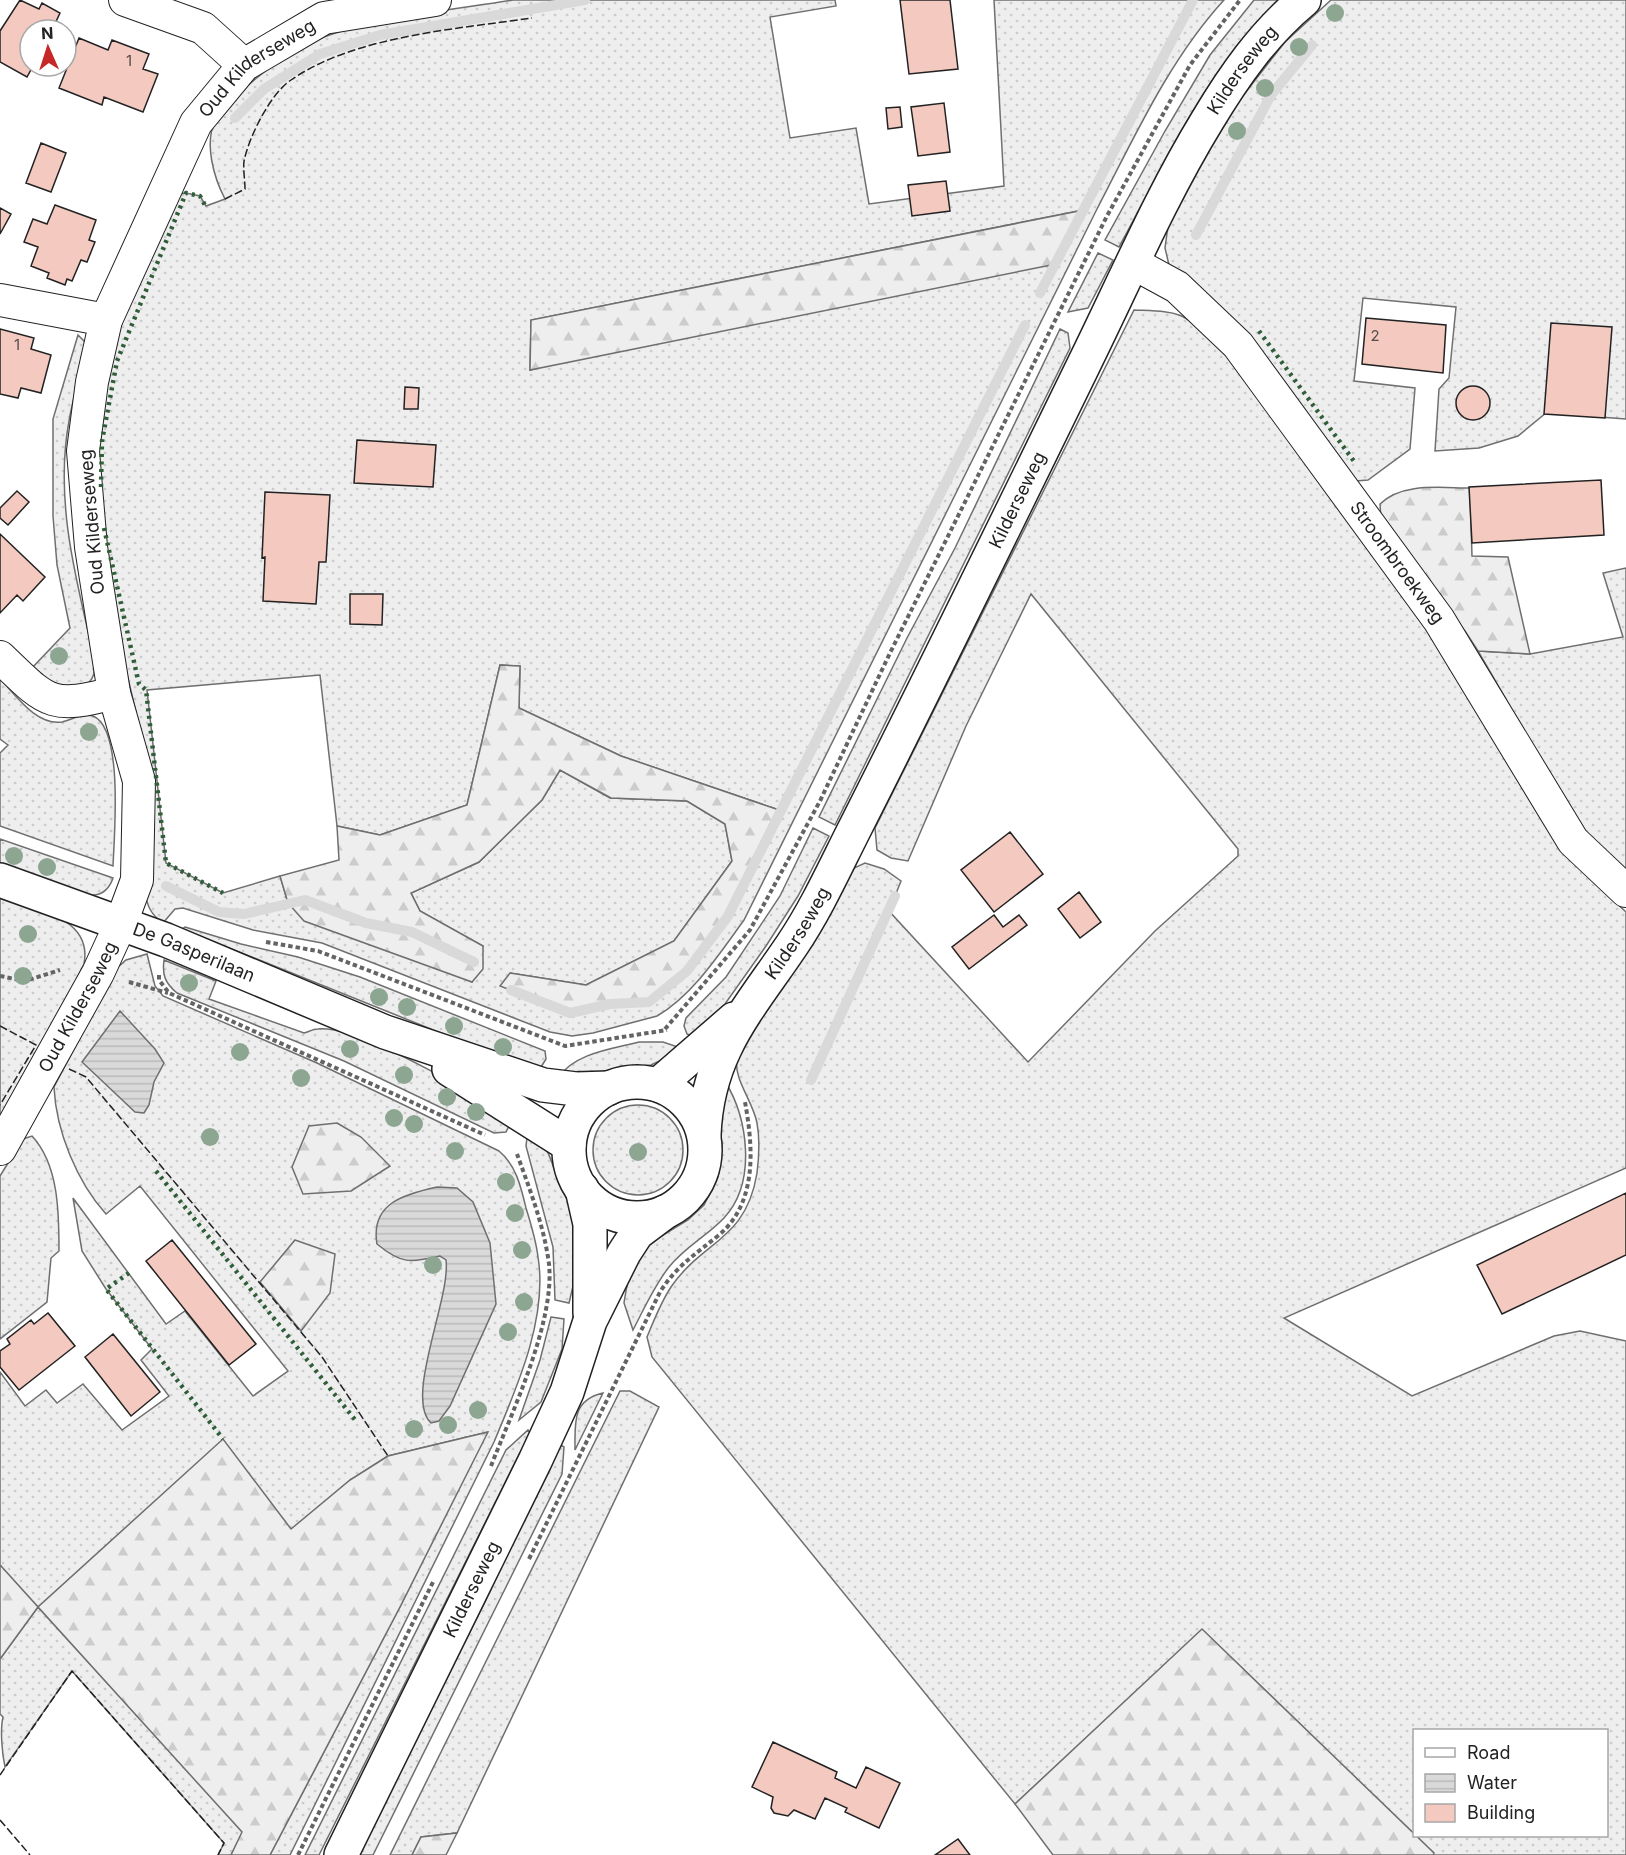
<svg xmlns="http://www.w3.org/2000/svg" width="1626" height="1855" font-family="Inter,sans-serif">
	<style>
		.grass { fill: url(#grass-dots); stroke: #6f6f6f; stroke-width: 1.5; fill-rule: evenodd }
		.forest { fill: url(#forest-firs); stroke: #6f6f6f; stroke-width: 1.5 }
		.water { fill: url(#water-rules); stroke: #6f6f6f; stroke-width: 1.5 }
		.lines { fill: none; stroke-linecap: round; stroke-linejoin: round }
		.stream { stroke: #d9d9d9; stroke-width: 10 }
		.building { fill: #f3c9c0; stroke: #222; stroke-width: 1.5 }
		.minor-casing { stroke: #222; stroke-width: 34 }
		.tertiary-casing { stroke: #222; stroke-width: 36 }
		.path { stroke: #646464; stroke-width: 4; stroke-dasharray: 4.5 3; stroke-linecap: butt }
		.minor { stroke: #fff; stroke-width: 32 }
		.tertiary { stroke: #fff; stroke-width: 33 }
		.hedge { stroke: #2f5e38; stroke-width: 4.5; stroke-dasharray: 3 4.5; stroke-linecap: butt }
		.fence { stroke: #222; stroke-width: 1.5; stroke-dasharray: 8 3; stroke-linecap: butt }
		.tree { fill: #8da692 }
		.labels { text-anchor: middle; stroke-width: 4.5; stroke-linejoin: round; paint-order: stroke }
		.number-label { font-size: 15px; fill: #564c4a }
		.street-label { font-size: 18px; fill: #222; stroke: #fff }
	</style>
	<defs>
		<pattern id="grass-dots" width="8" height="8" patternUnits="userSpaceOnUse" patternTransform="scale(1.5)"><rect width="8" height="8" fill="#eee"/><path d="M2 2h.1M6 6h.1" fill="none" stroke="#ccc" stroke-width="1.8" stroke-linecap="round"/></pattern>
		<pattern id="forest-firs" width="22" height="20" patternUnits="userSpaceOnUse" patternTransform="scale(1.5)"><rect width="22" height="20" fill="#eee"/><path d="M5 1l3.5 6h-7zM16 11l3.5 6h-7z" fill="#ccc"/></pattern>
		<pattern id="water-rules" width="6" height="5" patternUnits="userSpaceOnUse" patternTransform="scale(1.5)"><rect width="6" height="5" fill="#d9d9d9"/><path d="M0 2.5h6" fill="none" stroke="#bababa"/></pattern>
	</defs>
	<rect width="100%" height="100%" fill="#fff"/>
	<path class="grass" d="M513,0H835L836,6L770,17L790,138L856,128L869,204L1004,186L994,0H1224C1169,60 1134,138 1097,209L744,920C720,953 693,995 657,1016L593,1033L572,1036L550,1032L322,943L253,930L183,908L175,909L163,923C150,914 148,906 144,892L136,712L96,542L93,446L100,396L127,304L170,195L186,193L200,196L206,206L225,199C214,178 204,144 215,121C221,108 235,97 246,87C263,72 281,58 301,47C353,19 453,10 513,0ZM1083,210L531,370H530L531,320ZM500,665L520,666L519,708L621,756L782,811L649,1002L610,1004L570,1013L510,973L586,985L674,941L732,861L725,824L687,801L610,798L560,770L542,800L479,862L411,893L420,911L483,946L472,982L288,903L280,876L223,893L166,863L147,690L320,675L337,826L380,835L467,805Z
		M1254,0H1280C1209,63 1165,164 1119,247L1105,240L1165,131L1210,55Z
		M1331,0H1626V419L1546,413L1518,436L1479,448L1435,451L1439,389L1449,378L1456,307L1363,298L1354,381L1415,388L1410,449L1368,480L1356,481L1169,265L1165,248L1168,226L1227,116L1285,42Z
		M1098,253L1113,260L1088,308L1068,312Z
		M1134,310C1179,312 1179,310 1214,340L1417,599L1596,884L1626,912V1168L1284,1318L1412,1396L1554,1336L1580,1331L1626,1341V1855H1433L1416,1836H1606V1730H1414V1834L1202,1630L1015,1804L652,1357L647,1337C654,1320 661,1302 671,1287C703,1240 746,1241 757,1173C759,1157 760,1139 757,1123C753,1101 733,1079 737,1058L854,868L865,863L884,869L901,881L889,911L1028,1062L1155,931L1238,856V849L1031,594L966,726L908,861L891,858L877,850L875,828Z
		M1060,329L1068,333L1070,348L835,825L819,817L907,638L955,548Z
		M78,335L89,346C81,371 73,396 69,421C54,502 77,583 95,661C96,687 84,685 62,691L32,668L70,628L57,565L53,516V419Z
		M1626,568V884L1577,836L1506,699L1478,651L1530,654L1623,637L1603,573Z
		M0,679C16,695 36,726 62,722C71,720 82,713 93,716C124,728 114,838 113,866L0,826V753L8,745L0,739Z
		M813,828L829,836L798,896L766,946L725,1004L691,1036L687,1034L684,1026L686,1018L726,977L780,896Z
		M0,839L113,878C110,887 104,894 94,895C80,897 17,871 0,865Z
		M0,898C35,909 93,917 84,964L41,1052L0,1120Z
		M185,927L241,944L298,957L360,977L545,1051L546,1059L538,1072L182,929Z
		M147,954L155,986L163,996L317,1063L499,1151C516,1165 521,1187 526,1208C531,1224 536,1240 538,1257C548,1318 517,1387 494,1442L290,1855H270L401,1605L487,1432L388,1456L350,1480L291,1530L223,1440L38,1607L243,1832L231,1855H218L224,1843L72,1671L5,1767C2,1753 0,1730 3,1717L0,1714V1659L38,1607L0,1565V1372L25,1406L46,1390L57,1403L83,1384L122,1430L169,1396L141,1360L152,1349L106,1289L82,1251L73,1198L166,1324L185,1311L253,1396L288,1371L140,1186L106,1214C77,1182 56,1131 54,1087L117,968L126,960Z
		M164,960L216,981L209,999L304,1033C308,1032 313,1029 318,1029C359,1025 475,1095 513,1118L506,1132L494,1133L344,1061L177,993C165,983 162,975 164,960Z
		M639,1042H663L678,1047L668,1057L651,1065L615,1069L602,1075L558,1078C574,1053 612,1049 639,1042Z
		M725,1081C748,1119 757,1182 724,1218C707,1236 685,1247 669,1267C654,1286 644,1309 633,1330L624,1303L629,1273L645,1246L688,1220L704,1205L718,1177L722,1146L718,1115Z
		M593 1150a45 45 0 1 1 90 0a45 45 0 1 1-90 0Z
		M528,1129C551,1146 549,1160 560,1183C565,1194 577,1208 580,1220C583,1238 574,1284 569,1303L555,1300L553,1247L526,1146Z
		M32,1136C59,1165 59,1214 59,1251L51,1258L47,1302L0,1339V1176L23,1139Z
		M551,1317L564,1319L562,1349L541,1402L519,1420L540,1360Z
		M620,1391H630L659,1407L457,1833L421,1837L412,1855H390Z
		M603,1393L575,1450C575,1423 572,1400 603,1393Z
		M528,1430L530,1433L319,1855H305L506,1450Z
		M559,1444L564,1447L562,1474L373,1855H359L486,1600Z"/>
	<path class="forest" d="M1084,210L1056,264L530,370L531,320Z
		M1470,488L1472,556L1508,557L1530,654L1478,651L1465,631L1394,540L1381,519L1380,504C1402,482 1441,488 1470,488Z
		M500,665L520,666L519,708L621,756L782,811L728,916L687,971L649,1002L610,1004L570,1013L500,986L510,973L586,985L674,941L732,861L725,824L687,801L611,798L560,770L542,800L479,862L411,893L420,911L483,946V969L472,982L304,921L288,903L280,876L339,860L337,826L380,835L467,805Z
		M337,1123L361,1137L390,1166L351,1191L303,1194L292,1167L309,1126Z
		M295,1240L335,1254L330,1293L301,1331L260,1282Z
		M488,1432L401,1605L270,1855H231L242,1832L38,1607L0,1659V1565L38,1607L223,1439L291,1529L350,1480L388,1456Z
		M1202,1629L1434,1853L1433,1855H1053L1015,1804Z
		M457,1833L446,1855H412L421,1837Z"/>
	<path class="water" d="M120,1011L155,1049L164,1063L154,1082L149,1105L144,1113L135,1112L82,1062Z
		M437,1187L457,1188L473,1202L490,1243L496,1304L450,1406L439,1421L431,1423C404,1398 451,1298 446,1260L440,1256C410,1263 401,1264 377,1244C370,1203 405,1194 437,1187Z"/>
	<g class="lines">
		<path class="stream" d="M235,118L264,89L320,54L380,35L585,0
			M1196,235L1271,95L1312,45
			M1040,293L1193,0
			M166,886L219,912L244,914L305,900L366,923L412,932L474,962
			M511,990L570,1013L610,1004L649,1002L687,971L728,916L1025,325
			M811,1080L895,896"/>
	</g>
	<path class="building" d="M20,0L39,9L42,3L60,13L52,30H30V66H33L27,77L0,62V31Z
		M900,0H950L958,69L909,74Z
		M79,38L108,50L112,40L149,54L143,69L158,74L143,112L104,97L102,105L59,88Z
		M944,103L950,152L918,156L911,107Z
		M900,107L902,127L888,129L886,108Z
		M41,143L66,153L51,192L26,183Z
		M946,181L950,211L912,216L908,185Z
		M55,205L96,220L89,240L95,242L87,262L81,260L72,281L67,279L65,285L47,278L49,273L31,266L38,247L24,242L33,219L47,224Z
		M0,208L11,214L0,234Z
		M1366,318L1446,325L1443,373L1362,364Z
		M1551,323L1612,327L1605,418L1544,414Z
		M0,329L34,338L31,349L51,355L41,393L21,388L18,398L0,394Z
		M1456 403a17 17 0 1 1 34 0a17 17 0 1 1-34 0Z
		M405,387L419,388L418,409H404Z
		M357,440L436,445L433,487L354,483Z
		M1601,480L1604,535L1472,543L1469,487Z
		M17,491L29,502L8,525L0,518V508Z
		M265,492L330,495L326,562H319L316,604L263,601L265,557L262,558Z
		M0,534L45,577L23,601L17,595L0,613Z
		M350,594H383L382,625L350,624Z
		M1010,832L1043,874L994,912L961,870Z
		M1079,892L1101,922L1080,938L1058,909Z
		M994,915L1003,927L1019,915L1027,925L969,969L952,947Z
		M1626,1193V1255L1502,1314L1477,1265Z
		M172,1240L256,1344L229,1365L146,1261Z
		M48,1313L75,1346L19,1390L0,1367V1351L10,1344L7,1339L31,1320L34,1324Z
		M113,1334L160,1392L131,1416L85,1357Z
		M773,1742L837,1772L835,1778L856,1788L866,1767L900,1783L879,1828L845,1812L847,1808L825,1798L815,1819L794,1810L788,1816L774,1813L771,1808L773,1797L752,1787Z
		M958,1839L970,1855H935Z"/>
	<g class="lines">
		<defs>
			<g id="minor">
				<path d="M125,0L203,28L244,65"/>
				<path id="s1" d="M1133,263L1177,287L1238,345L1439,620L1573,841L1626,891"/>
				<path d="M0,300L106,320"/>
				<path d="M0,657C47,702 49,710 114,693"/>
				<path id="s2" d="M0,1149L98,973L121,923L137,880L139,781L114,693L91,547L83,451L92,382L106,320L196,123L244,65L324,18L435,0"/>
			</g>
			<g id="tertiary">
				<path id="s3" d="M0,880L166,940L385,1032L543,1085L576,1089L609,1088"/>
				<path d="M449,1069L569,1145"/>
				<circle cx="637" cy="1150" r="68"/>
				<path d="M658,1085L734,1019"/>
				<path id="s4" d="M704,1135C707,1052 749,1009 792,945C815,911 833,872 851,836C930,680 1007,522 1084,364C1124,283 1160,198 1207,121C1234,76 1263,34 1304,0"/>
				<path d="M582,1189L590,1224V1313"/>
				<path id="s5" d="M341,1855L535,1461L567,1392L590,1321L624,1253L637,1233L665,1212"/>
			</g>
		</defs>
		<use href="#minor" class="minor-casing"/>
		<use href="#tertiary" class="tertiary-casing"/>
		<path class="path" d="M266,942L318,951L565,1046L667,1030
			M159,975V980L169,993L485,1135
			M0,976L25,981L60,970
			M129,982L168,993
			M665,1029L750,930L820,801L890,653L1107,216L1190,65L1240,0
			M491,1466C512,1412 555,1322 549,1264C544,1226 530,1190 517,1154
			M529,1559L660,1292C677,1265 696,1254 719,1235C758,1202 753,1146 745,1102
			M298,1855L433,1582"/>
		<use href="#minor" class="minor"/>
		<use href="#tertiary" class="tertiary"/>
		<path class="hedge" d="M1259,331L1356,464
			M101,487L102,441L117,361L186,193L200,196L206,207
			M104,528L139,684L146,690L166,863L223,893
			M156,1171L356,1421
			M129,1273L106,1289L223,1439"/>
		<path class="fence" d="M225,199L245,189C245,180 243,170 244,161C249,137 270,94 291,80C354,36 457,29 532,18
			M0,1026L36,1045L0,1105
			M69,1069L86,1077L322,1357L388,1456
			M0,1775L72,1671L224,1843L218,1855
			M0,1820L30,1855"/>
	</g>
	<g class="tree">
		<circle cx="1335" cy="13" r="9"/>
		<circle cx="1299" cy="47" r="9"/>
		<circle cx="1265" cy="88" r="9"/>
		<circle cx="1237" cy="131" r="9"/>
		<circle cx="59" cy="656" r="9"/>
		<circle cx="89" cy="732" r="9"/>
		<circle cx="14" cy="856" r="9"/>
		<circle cx="47" cy="867" r="9"/>
		<circle cx="28" cy="934" r="9"/>
		<circle cx="23" cy="976" r="9"/>
		<circle cx="189" cy="983" r="9"/>
		<circle cx="379" cy="997" r="9"/>
		<circle cx="407" cy="1007" r="9"/>
		<circle cx="454" cy="1026" r="9"/>
		<circle cx="503" cy="1047" r="9"/>
		<circle cx="350" cy="1049" r="9"/>
		<circle cx="240" cy="1052" r="9"/>
		<circle cx="404" cy="1075" r="9"/>
		<circle cx="301" cy="1078" r="9"/>
		<circle cx="447" cy="1097" r="9"/>
		<circle cx="476" cy="1112" r="9"/>
		<circle cx="394" cy="1118" r="9"/>
		<circle cx="414" cy="1124" r="9"/>
		<circle cx="210" cy="1137" r="9"/>
		<circle cx="455" cy="1151" r="9"/>
		<circle cx="638" cy="1152" r="9"/>
		<circle cx="506" cy="1182" r="9"/>
		<circle cx="515" cy="1213" r="9"/>
		<circle cx="522" cy="1250" r="9"/>
		<circle cx="433" cy="1265" r="9"/>
		<circle cx="524" cy="1302" r="9"/>
		<circle cx="508" cy="1332" r="9"/>
		<circle cx="478" cy="1410" r="9"/>
		<circle cx="448" cy="1425" r="9"/>
		<circle cx="414" cy="1429" r="9"/>
	</g>
	<g class="labels">
		<g class="number-label">
			<text x="129" y="66">1</text>
			<text x="1375" y="341">2</text>
			<text x="17" y="350">1</text>
		</g>
		<g class="street-label">
			<text dy="6" stroke="none"><textPath href="#s2" startOffset="1170">Oud Kilderseweg</textPath></text>
			<text dy="6" stroke="none"><textPath href="#s4" startOffset="1198">Kilderseweg</textPath></text>
			<text dy="6" stroke="none"><textPath href="#s4" startOffset="712">Kilderseweg</textPath></text>
			<text transform="translate(92 522) rotate(-95)" y="6">Oud Kilderseweg</text>
			<text dy="6" stroke="none"><textPath href="#s1" startOffset="404">Stroombroekweg</textPath></text>
			<text dy="6" stroke="none"><textPath href="#s4" startOffset="226">Kilderseweg</textPath></text>
			<text dy="6" stroke="none"><textPath href="#s3" startOffset="207">De Gasperilaan</textPath></text>
			<text dy="6" stroke="none"><textPath href="#s2" startOffset="162">Oud Kilderseweg</textPath></text>
			<text dy="6" stroke="none"><textPath href="#s5" startOffset="296">Kilderseweg</textPath></text>
		</g>
	</g>
	<rect x="1413" y="1729" width="195" height="108" fill="#ffffff" stroke="#a7a7a7" stroke-width="1.5"/>
	<rect x="1425" y="1748" width="30" height="9" fill="#ffffff" stroke="#a7a7a7" stroke-width="1.5"/>
	<text x="1467" y="1759" font-size="18" fill="#222222">Road</text>
	<rect x="1425" y="1774" width="30" height="18" fill="url(#water-rules)" stroke="#a7a7a7" stroke-width="1.5"/>
	<text x="1467" y="1789" font-size="18" fill="#222222">Water</text>
	<rect x="1425" y="1804" width="30" height="18" fill="#f3c9c0" stroke="#a7a7a7" stroke-width="1.5"/>
	<text x="1467" y="1819" font-size="18" fill="#222222">Building</text>
	<g transform="translate(48 48) rotate(357)"><circle r="28" fill="#ffffff" stroke="#a7a7a7" stroke-width="1.5"/>
	<path d="M0-4.5L10 22L0 15L-10 22Z" fill="#c62828"/>
	<text y="-9" font-size="16" font-weight="bold" text-anchor="middle" fill="#222222">N</text>
	</g>
</svg>
